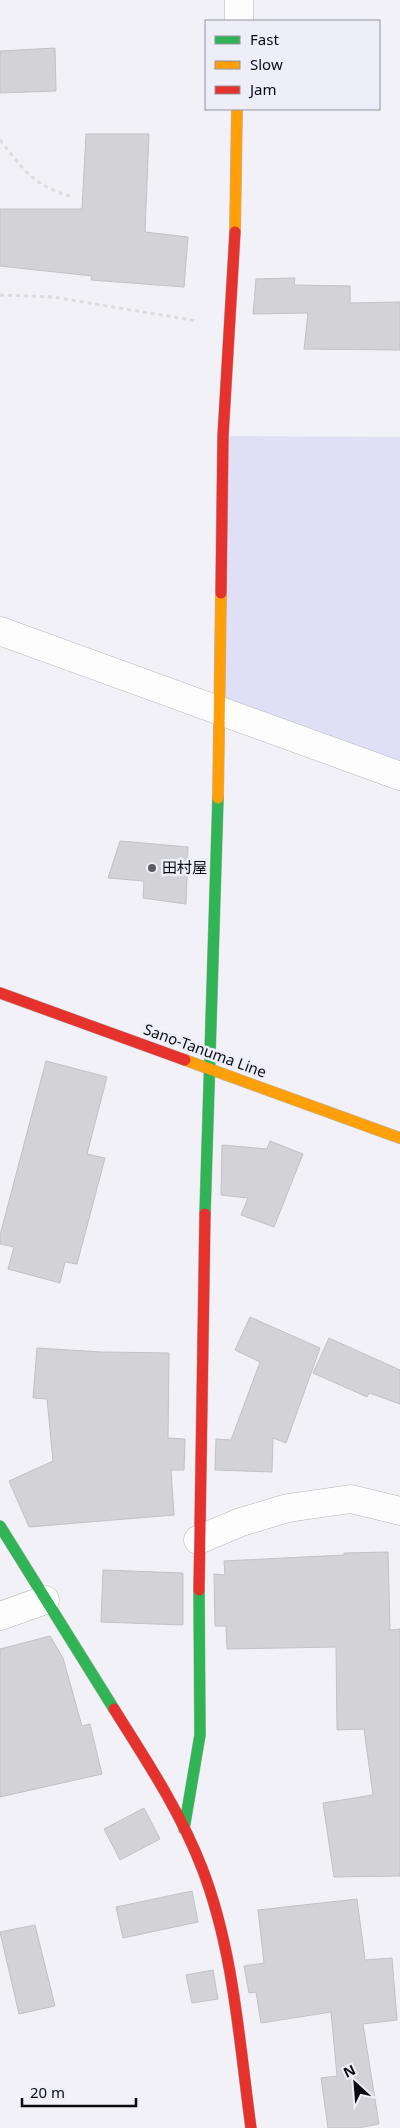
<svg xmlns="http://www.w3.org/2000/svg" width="400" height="2128" font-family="'Noto Sans','Noto Sans JP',sans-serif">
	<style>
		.park { fill: #dfdff6 }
		.building { fill: #d2d2d7; stroke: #c1c1c6 }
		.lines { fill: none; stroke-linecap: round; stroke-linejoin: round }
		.street-casing { stroke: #b6b6ba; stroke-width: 29 }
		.fast-casing { stroke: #b6b6ba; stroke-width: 12 }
		.slow-casing { stroke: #b6b6ba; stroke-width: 12 }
		.jam-casing { stroke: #b6b6ba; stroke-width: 12 }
		.path { stroke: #dcdcde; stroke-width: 3; stroke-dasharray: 4 4; stroke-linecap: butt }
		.street { stroke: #fdfdfe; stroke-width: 28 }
		.fast { stroke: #30b455; stroke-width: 11 }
		.slow { stroke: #ff9f0a; stroke-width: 11 }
		.jam { stroke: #e5322d; stroke-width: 11 }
		.poi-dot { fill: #5c5c60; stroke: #eeeefa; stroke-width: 2 }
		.labels { text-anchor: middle; stroke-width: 5; stroke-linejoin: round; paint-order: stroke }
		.poi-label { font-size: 15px; fill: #0b0b0f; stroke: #eeeefa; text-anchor: start }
		.street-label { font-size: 15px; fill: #0b0b0f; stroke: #eeeefa }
	</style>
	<rect width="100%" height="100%" fill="#f1f1f7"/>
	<path class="park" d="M223,436L400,437V776L220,710Z"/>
	<path class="building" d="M55,48L56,91L0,93V51Z
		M86,134H149L145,232L188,237L184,287L91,280L92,276L0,266V209H82Z
		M295,278L294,285L350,286V303L400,302V350L304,349L308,313L253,314L256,279Z
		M120,841L188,847L186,904L143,898L144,881L108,878Z
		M46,1061L107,1077L87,1154L105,1158L77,1264L65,1262L60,1283L8,1269L14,1247L0,1244V1235Z
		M270,1141L303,1154L274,1227L241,1215L248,1198L221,1195L222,1145L267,1149Z
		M250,1317L320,1348L286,1443L273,1438L272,1472L215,1470L216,1439L231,1440L260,1362L235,1350Z
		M329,1338L400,1370V1404L369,1393L367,1397L313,1373Z
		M37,1348L102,1352L169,1353L168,1438L185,1439L184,1470H171L174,1515L29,1527L9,1481L53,1461L47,1399L33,1398Z
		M388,1552L390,1630L400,1629V1876L334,1877L323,1803L373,1795L364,1729L337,1730L336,1647L227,1649L226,1626H215L214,1574L225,1575L224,1561L344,1555V1553Z
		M103,1570L183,1573V1625L101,1622Z
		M50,1636L63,1658L82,1726L90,1724L102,1774L0,1797V1649Z
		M144,1808L160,1839L120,1860L104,1829Z
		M192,1891L198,1922L123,1938L116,1907Z
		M357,1899L365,1960L392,1958L397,2020L363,2024L379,2124L358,2128H328L321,2078L337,2076L331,2012L261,2023L256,1992L249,1993L244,1966L264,1963L258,1910Z
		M35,1925L55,2006L19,2014L0,1932Z
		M213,1970L218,1999L192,2003L186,1975Z"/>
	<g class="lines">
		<defs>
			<path id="street" d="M239,21V0
				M0,631L400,776
				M198,1540L241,1522L288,1508L351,1499L400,1511
				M0,1616L45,1600"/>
			<path id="fast" d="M205,1214L218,798
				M0,1526L114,1709
				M184,1829L200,1735L199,1590"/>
			<path id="slow" d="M235,232L237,109
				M218,798L221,593
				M185,1060L400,1138"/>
			<path id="jam" d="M221,593L223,436L235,232
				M0,993L185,1060
				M199,1590L205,1214
				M114,1709C146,1760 180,1811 202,1868C234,1951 239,2041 251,2128"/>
		</defs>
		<use href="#street" class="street-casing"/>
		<use href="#fast" class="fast-casing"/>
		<use href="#slow" class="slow-casing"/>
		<use href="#jam" class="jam-casing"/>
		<path class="path" d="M0,140C24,170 33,186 73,197
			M0,295L53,297L197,321"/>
		<use href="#street" class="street"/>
		<use href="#fast" class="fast"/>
		<use href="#slow" class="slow"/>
		<use href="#jam" class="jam"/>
	</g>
	<circle class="poi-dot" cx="152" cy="868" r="5"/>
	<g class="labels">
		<g class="poi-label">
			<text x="162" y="873">田村屋</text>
		</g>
		<g class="street-label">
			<text transform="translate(205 1051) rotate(20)" y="5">Sano-Tanuma Line</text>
		</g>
	</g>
	<rect x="205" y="20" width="175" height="90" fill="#eeeefa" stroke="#93939c"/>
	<rect x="215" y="36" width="25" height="8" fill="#30b455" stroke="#93939c"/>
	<text x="250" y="45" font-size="15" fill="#0b0b0f">Fast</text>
	<rect x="215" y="61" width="25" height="8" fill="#ff9f0a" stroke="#93939c"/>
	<text x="250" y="70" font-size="15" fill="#0b0b0f">Slow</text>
	<rect x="215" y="86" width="25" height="8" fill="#e5322d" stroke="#93939c"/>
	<text x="250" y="95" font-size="15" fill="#0b0b0f">Jam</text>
	<g transform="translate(355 2083) rotate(334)" stroke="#eeeefa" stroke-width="4" paint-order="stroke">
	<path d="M0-4L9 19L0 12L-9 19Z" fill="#0b0b0f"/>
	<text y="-8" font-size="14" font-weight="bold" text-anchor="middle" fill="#0b0b0f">N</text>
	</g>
	<path d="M22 2098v8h114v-8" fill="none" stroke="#0b0b0f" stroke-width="2.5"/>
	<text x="30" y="2098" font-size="15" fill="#0b0b0f" stroke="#eeeefa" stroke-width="4" paint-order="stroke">20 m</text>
</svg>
